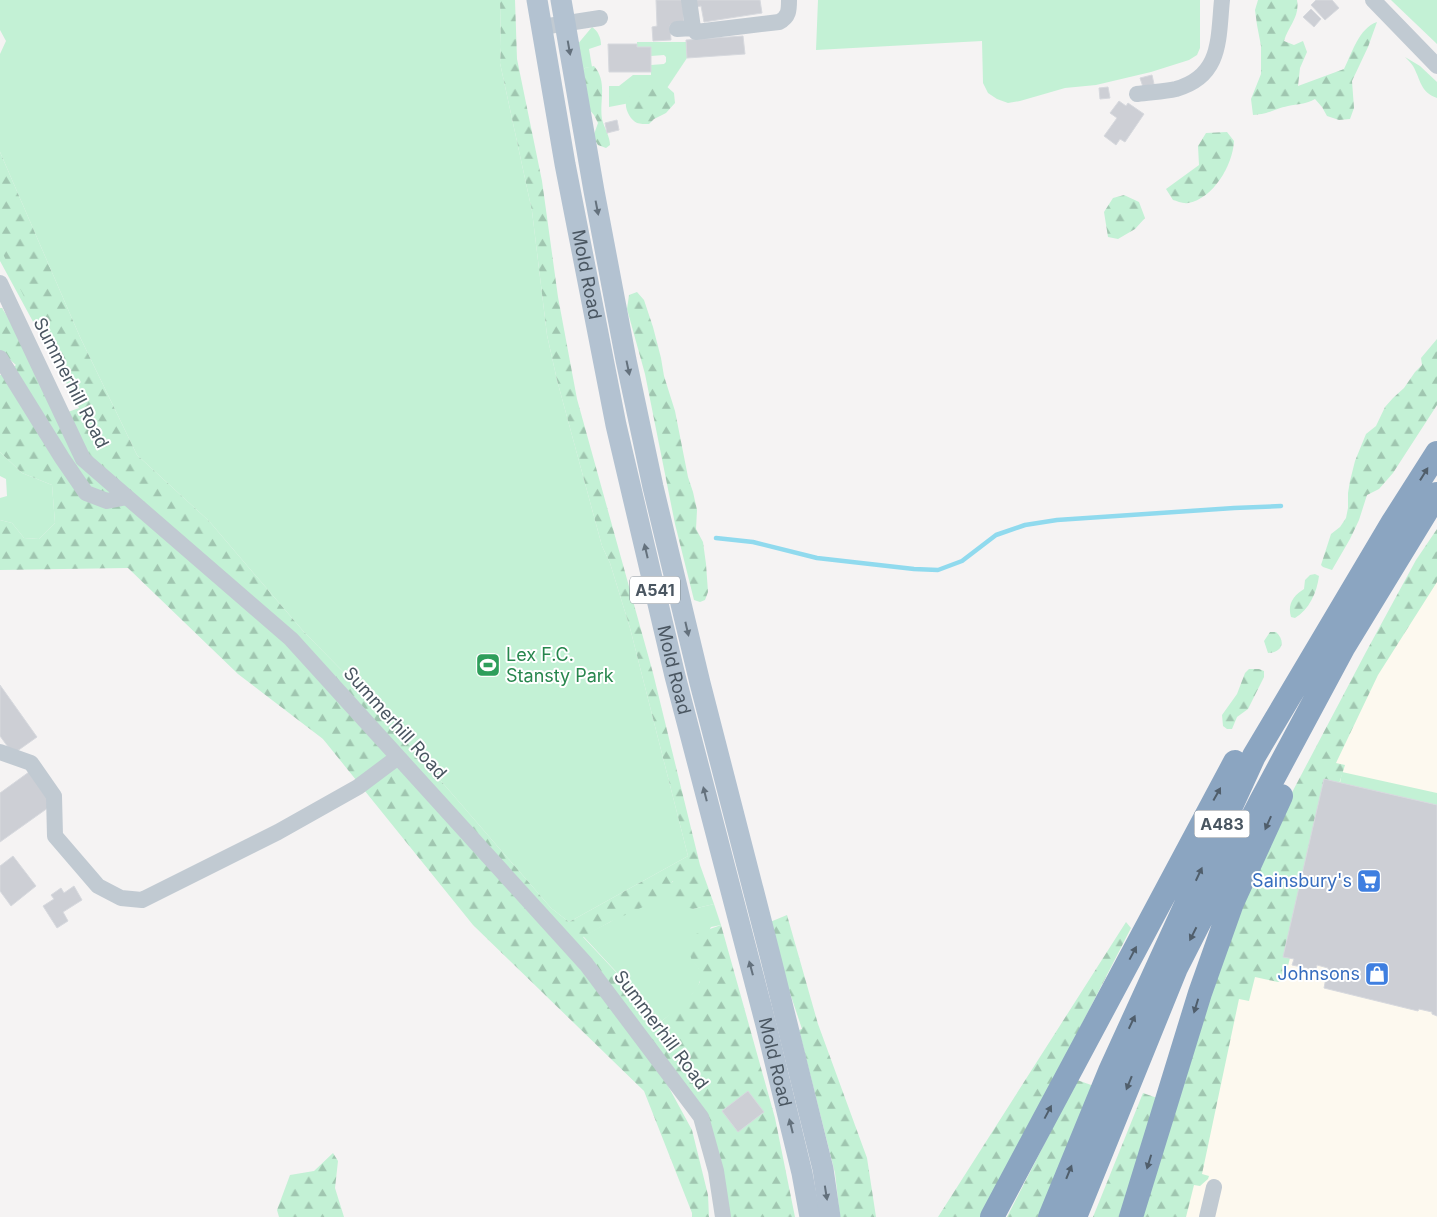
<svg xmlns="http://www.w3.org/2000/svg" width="1437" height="1217" font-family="Inter,sans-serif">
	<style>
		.commercial { fill: #fdf9ef }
		.green { fill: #c3f1d5 }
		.forest { fill: url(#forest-firs) }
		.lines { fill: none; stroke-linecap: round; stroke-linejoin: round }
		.stream { stroke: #90daee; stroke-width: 4.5 }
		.building { fill: #cdcfd5; stroke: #d7d9de }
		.minor { stroke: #c1cad2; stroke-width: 16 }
		.major { stroke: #b3c2d1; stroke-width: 21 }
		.highway { stroke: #8ba5c1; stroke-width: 24 }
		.oneway { fill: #64717d }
		.oneway2 { fill: #505e6b }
		.labels { text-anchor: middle; stroke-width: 4; stroke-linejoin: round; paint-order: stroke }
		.shield { fill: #fff; stroke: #808990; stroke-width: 1 }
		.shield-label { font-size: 16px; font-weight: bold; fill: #4a5661 }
		.street-label { font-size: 18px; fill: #4a5661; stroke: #fff }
		.leisure-label { font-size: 18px; fill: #27864d; stroke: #fff; text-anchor: start }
		.shop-label { font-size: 18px; fill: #366cbe; stroke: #fff; text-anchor: end }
	</style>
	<defs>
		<pattern id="forest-firs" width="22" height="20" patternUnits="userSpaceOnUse" patternTransform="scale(1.25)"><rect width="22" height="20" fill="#c3f1d5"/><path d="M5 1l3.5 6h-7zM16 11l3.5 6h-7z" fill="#a0c6b0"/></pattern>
	</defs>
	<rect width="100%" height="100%" fill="#f5f3f3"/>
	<path class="commercial" d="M1437,553V1217H1159L1252,904Z"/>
	<path class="green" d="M0,0H500L501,47L500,63L532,211L547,335L557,380L602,546L610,563L630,628L688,856L569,922L551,908L370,699L304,632L209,521L137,455L80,337L0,152V54L6,41L0,30Z
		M818,0H1200V48L1197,55L1189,60L1151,72L1096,85L1065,88L1020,101L1008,103L997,99L988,93L983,83L982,41L816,50Z
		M1391,0H1437V44L1392,1Z
		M592,27C598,31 601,38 601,45L589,49L592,67L585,68L579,76L577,45Z
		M637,42H686L687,58L661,97L609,107V86H619L633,75H651V65L664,64L666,62V57L664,55L651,56V47H637Z
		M1405,57L1420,66L1437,82V98C1420,92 1421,80 1413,66C1411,63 1408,60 1405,57Z
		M0,248H1L80,408L0,261Z
		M0,452L22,473L52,485L55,523L39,539L24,538L12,523L0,520V498L7,496L6,479L0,476Z
		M1342,772L1437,793V805L1340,783Z
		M674,881L693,909L714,904L721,925L711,927L692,960C695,963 698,967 700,970C706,990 675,1010 662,1021L583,936L610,922Z"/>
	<path class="forest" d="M500,0H515L517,59L542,181L558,297L577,399L653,673L700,865L714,904L693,909L676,904L673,881L656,901L610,922L583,937L662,1021L692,994L700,982L699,969L692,961L688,949L696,934L721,925L775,1118L795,1217H730L701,1108L667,1084L692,1130L708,1195L709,1217H692V1213L644,1091L473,925L323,739L238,674L128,568L0,570V520L12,523L24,538L39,539L55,523L52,485L22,473L0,452V375L5,374L16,365L0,351V308H2L68,412L79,408L0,248V152L80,337L137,455L209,521L304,632L370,699L551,908L569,922L688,856L630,628L610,563L602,546L557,380L547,335L532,211L500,63L501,47Z
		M1258,0H1297C1300,17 1289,25 1284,41L1294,45L1303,41L1307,52L1300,68L1298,86L1344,69C1352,53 1359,28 1377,22L1368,47L1352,81L1354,108L1350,119L1339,120L1327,116L1322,107L1315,99C1306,104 1298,104 1288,106C1274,109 1270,114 1253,115L1251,99L1261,74V46L1257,25L1255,10Z
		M594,66C608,82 599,101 602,119C604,128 610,136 610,145L606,148L598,145L593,137L598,123L594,115L587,107L579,76L585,68Z
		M655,85H665L674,93L675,103L666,113L654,119L649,124C645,124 640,124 637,123C630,120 623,106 627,100C632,91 647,88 655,85Z
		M1227,132L1234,141C1233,165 1213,199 1188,203C1183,204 1177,201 1173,200L1166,189L1199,165L1198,146L1206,133Z
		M1124,195L1139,202L1145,218L1135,229L1118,239L1108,237L1104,212L1113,198Z
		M637,292L644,300L653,327L661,358L664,376L675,411L688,477L693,492L697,510L696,529L703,542L706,564L708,592L705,600L700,602L694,600L675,524L645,374L627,309L629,295Z
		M1437,339V405L1393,473L1379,489L1367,495L1359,520L1350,539L1332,570L1323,567L1321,565L1331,534L1340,527L1346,518L1348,508V493L1350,481L1355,461L1366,434L1376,426L1385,407L1393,398L1404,388L1415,372L1422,365L1421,358Z
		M1437,529V582L1378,675L1336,763L1345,765L1284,957L1290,958L1284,981L1278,982L1255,977L1249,1001L1239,999L1202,1174L1209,1176L1208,1179L1200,1186L1194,1185L1186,1217H1140L1237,903L1268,838L1366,652L1416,560Z
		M1315,574L1319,576C1317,592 1309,610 1295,618L1291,617C1287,604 1294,595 1304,589L1305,580L1310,575Z
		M1270,632H1276C1287,642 1281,653 1268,653L1264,641Z
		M1249,669H1259L1264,671V677L1248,709L1237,717L1232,729H1227L1223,726L1222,715L1237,694L1245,673Z
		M787,915L818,1024L867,1158L876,1217H840L835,1173L799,1030L802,1029L787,984L770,922Z
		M1126,922L1131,928L983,1217H938Z
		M1077,1080L1094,1086L1039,1217H1007Z
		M1143,1093L1160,1099L1123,1217H1093Z
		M333,1153L338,1161L335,1188L344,1217H279L277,1210L290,1175L314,1171Z"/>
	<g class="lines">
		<path class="stream" d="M716,538L753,542L817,558L914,569L938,570L962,561L996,535L1025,525L1057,520L1234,508L1281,506"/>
	</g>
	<path class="building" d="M656,0H683L684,24L670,25L671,40L653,41L652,27L657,26Z
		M693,0H760L762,13L704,22L701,6L695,7Z
		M1316,0H1332L1339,8L1325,20L1311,5Z
		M1311,9L1321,19L1314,27L1303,17Z
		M743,36L745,54L687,58L686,40Z
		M608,44H637V47H651V72H609Z
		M1152,75L1154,84L1143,87L1140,78Z
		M1108,87L1110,98L1100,99L1099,88Z
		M1119,101L1126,106L1128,103L1144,114L1125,142L1120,139L1116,145L1104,136L1117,118L1110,113Z
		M617,120L619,130L607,133L605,123Z
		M0,685L37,737L13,754L0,736Z
		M29,772L52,805L0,842V793Z
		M1324,779L1437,805V1016L1432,1014V1012L1419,1009L1418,1011L1324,988L1328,968L1317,965L1316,970L1292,965L1294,959L1283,957Z
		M13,856L36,886L11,906L0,891V866Z
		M74,886L82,900L63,912L68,921L57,928L43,906L54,899L51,895L61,888L64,893Z
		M748,1091L764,1112L738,1132L722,1111Z"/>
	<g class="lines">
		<path class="minor" d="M689,0L693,28L696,32L779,22C789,17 789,10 789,0
			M1373,0L1437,66
			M542,27L600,18
			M677,29L693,28
			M1137,94C1150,92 1163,92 1176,89C1222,76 1218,39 1222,0
			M0,283L83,459L291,639L586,964L701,1117L716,1171L723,1217
			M0,358L62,458L86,493L107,501L127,497
			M0,752L31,763L54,796L55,836L98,886L121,898L142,900L278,832L358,787L398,757
			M1207,1217L1214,1187"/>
		<g class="major">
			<path id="s1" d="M537,0L565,164L616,425L675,676L766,1025L802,1173L810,1217"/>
			<path d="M561,0L594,191L626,360L653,487L700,683L771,959L823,1169L830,1217"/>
		</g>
		<path class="highway" d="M992,1217L1235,762
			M1050,1217L1110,1071L1254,756L1393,522L1437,453
			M1075,1217L1176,968L1261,801L1343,648L1437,494
			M1131,1217L1200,993L1232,903L1281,796"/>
	</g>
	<defs><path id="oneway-solid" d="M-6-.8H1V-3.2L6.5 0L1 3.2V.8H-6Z" transform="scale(1.25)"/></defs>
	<g class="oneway">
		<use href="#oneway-solid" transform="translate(569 48) rotate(80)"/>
		<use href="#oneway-solid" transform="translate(597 208) rotate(79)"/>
		<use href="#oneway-solid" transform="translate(628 368) rotate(78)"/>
		<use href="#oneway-solid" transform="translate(646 551) rotate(-103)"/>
		<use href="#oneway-solid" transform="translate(687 629) rotate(77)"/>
		<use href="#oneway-solid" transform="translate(705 794) rotate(-104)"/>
		<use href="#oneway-solid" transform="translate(751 968) rotate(-105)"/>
		<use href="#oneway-solid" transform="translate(791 1126) rotate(-104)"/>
		<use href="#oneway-solid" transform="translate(826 1193) rotate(81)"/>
	</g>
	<g class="oneway2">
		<use href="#oneway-solid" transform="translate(1424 474) rotate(-58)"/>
		<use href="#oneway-solid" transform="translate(1217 794) rotate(-61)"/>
		<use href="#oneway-solid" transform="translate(1268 823) rotate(114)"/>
		<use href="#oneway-solid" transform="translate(1199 874) rotate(-65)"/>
		<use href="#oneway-solid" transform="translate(1193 934) rotate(117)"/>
		<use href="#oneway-solid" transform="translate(1133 953) rotate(-62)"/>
		<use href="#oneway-solid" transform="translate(1196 1006) rotate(107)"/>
		<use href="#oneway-solid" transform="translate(1132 1022) rotate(-65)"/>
		<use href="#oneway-solid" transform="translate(1129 1083) rotate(112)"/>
		<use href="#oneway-solid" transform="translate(1048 1112) rotate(-62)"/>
		<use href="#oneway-solid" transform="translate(1149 1162) rotate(107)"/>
		<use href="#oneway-solid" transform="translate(1069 1172) rotate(-68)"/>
	</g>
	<defs>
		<symbol id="stadium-square" viewBox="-11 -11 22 22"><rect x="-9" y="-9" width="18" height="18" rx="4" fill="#2e9e5b" stroke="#fff"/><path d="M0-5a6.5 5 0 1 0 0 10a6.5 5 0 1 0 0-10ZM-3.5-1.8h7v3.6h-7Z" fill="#fff"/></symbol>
		<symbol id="supermarket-square" viewBox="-11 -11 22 22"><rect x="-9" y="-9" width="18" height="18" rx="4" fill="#3f7fe0" stroke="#fff"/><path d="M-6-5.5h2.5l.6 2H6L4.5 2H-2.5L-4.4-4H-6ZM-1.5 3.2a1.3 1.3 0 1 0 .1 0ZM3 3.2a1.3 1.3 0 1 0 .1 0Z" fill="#fff"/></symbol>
		<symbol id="shop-square" viewBox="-11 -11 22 22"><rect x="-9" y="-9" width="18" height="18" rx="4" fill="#3f7fe0" stroke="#fff"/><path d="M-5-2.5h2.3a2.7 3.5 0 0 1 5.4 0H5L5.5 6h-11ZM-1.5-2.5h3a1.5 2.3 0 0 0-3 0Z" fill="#fff"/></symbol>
	</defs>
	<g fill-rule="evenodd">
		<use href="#stadium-square" x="474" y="651" width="28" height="28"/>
		<use href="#supermarket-square" x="1355" y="867" width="28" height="28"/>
		<use href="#shop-square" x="1363" y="960" width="28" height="28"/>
	</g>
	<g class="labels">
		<g class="shield">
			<rect x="630" y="576.5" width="50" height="27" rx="4"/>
			<rect x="1194.5" y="810.5" width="55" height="27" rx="4"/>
		</g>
		<g class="shield-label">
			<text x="655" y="596">A541</text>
			<text x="1222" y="830">A483</text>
		</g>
		<g class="street-label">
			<text dy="6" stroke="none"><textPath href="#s1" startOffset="279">Mold Road</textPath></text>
			<text transform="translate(71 383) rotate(63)" y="6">Summerhill Road</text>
			<text dy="6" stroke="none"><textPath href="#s1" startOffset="684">Mold Road</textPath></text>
			<text transform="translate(395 723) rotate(48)" y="6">Summerhill Road</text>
			<text transform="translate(661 1030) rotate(53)" y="6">Summerhill Road</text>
			<text dy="6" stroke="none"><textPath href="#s1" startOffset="1089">Mold Road</textPath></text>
		</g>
		<g class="leisure-label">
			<text x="506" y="661">Lex F.C.<tspan x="506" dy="21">Stansty Park</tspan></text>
		</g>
		<g class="shop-label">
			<text x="1352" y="887">Sainsbury's</text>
			<text x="1360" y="980">Johnsons</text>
		</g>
	</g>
</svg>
